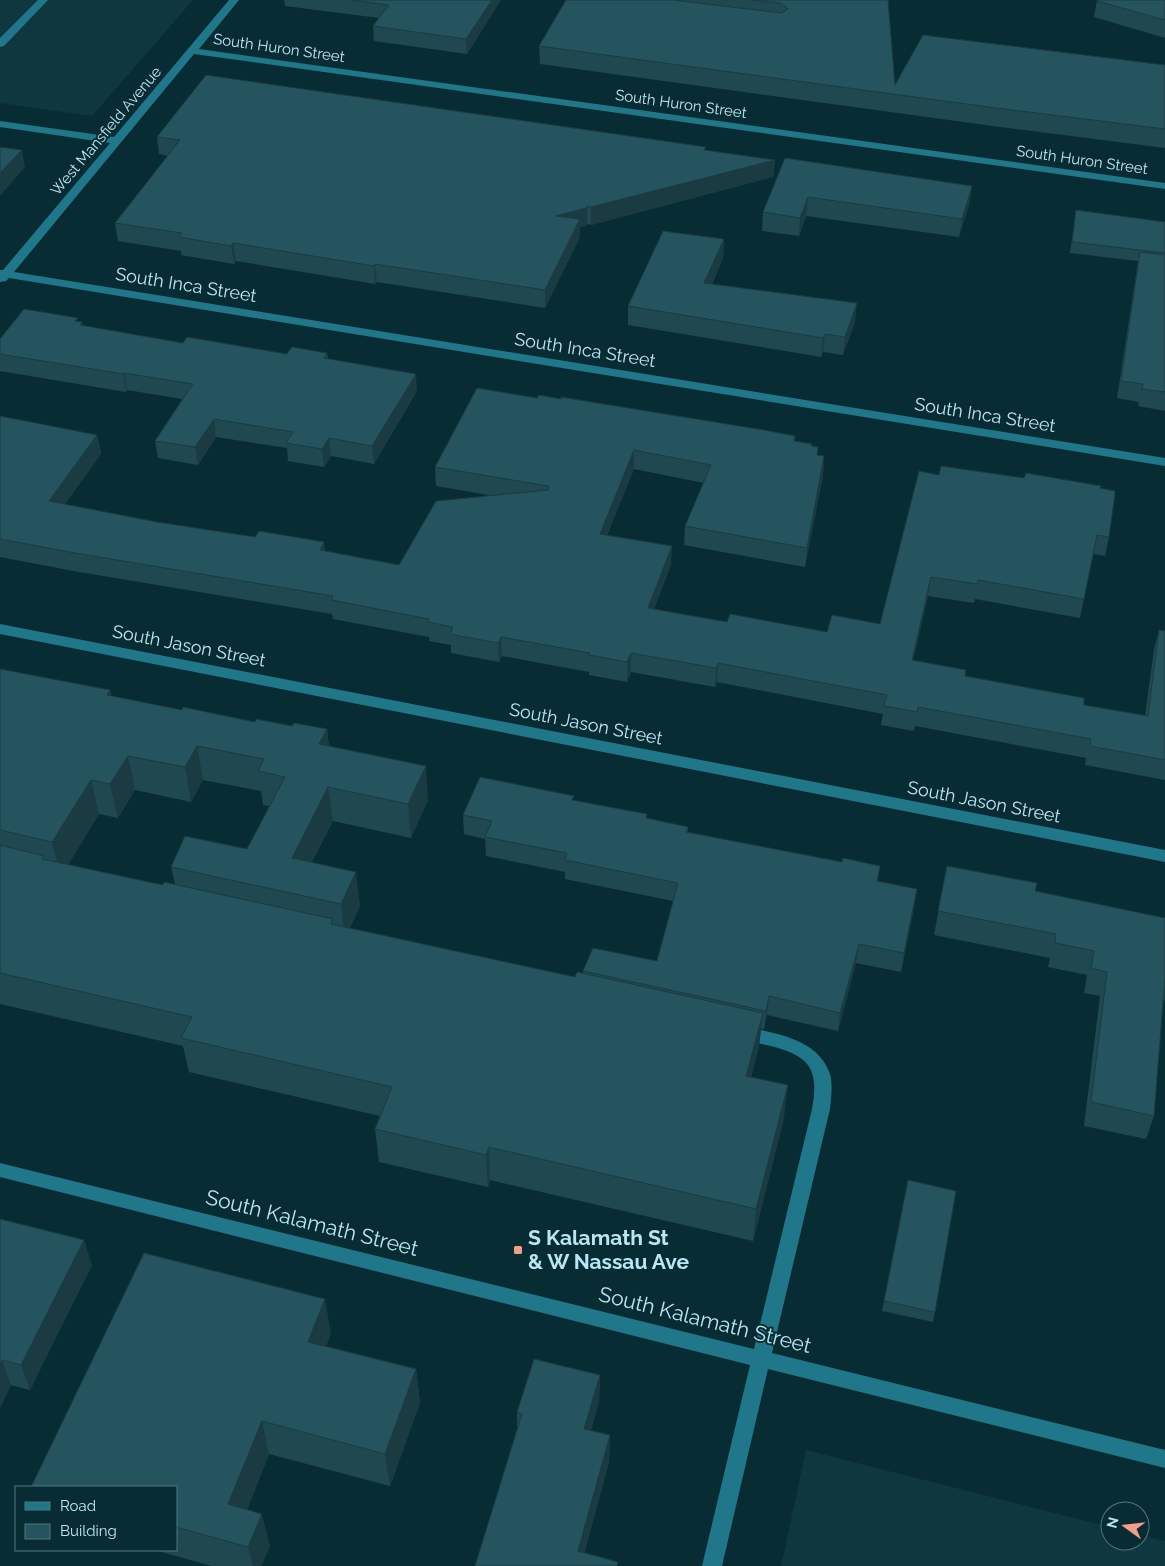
<svg xmlns="http://www.w3.org/2000/svg" width="1165" height="1566" font-family="Raleway,sans-serif">
	<style>
		.built { fill: #0f373f }
		.lines { fill: none; stroke-linecap: round; stroke-linejoin: round }
		.minor { fill: #1f7789; fill-rule: evenodd }
		.wall { fill: #204851; fill-rule: evenodd }
		.shaded-wall { fill: #1a3b42 }
		.building { fill: #25545e; stroke: #1a3b42 }
		.poi-dot { fill: #f49e89; stroke: #082c34; stroke-width: 2 }
		.labels { text-anchor: middle; stroke-width: 4; stroke-linejoin: round; paint-order: stroke }
		.far-street-label { font-size: 15px; fill: #b6e7f2; stroke: #082c34 }
		.street-label { font-size: 18px; fill: #b6e7f2; stroke: #082c34 }
		.near-street-label { font-size: 21px; fill: #b6e7f2; stroke: #082c34 }
		.near-poi-label { font-size: 21px; font-weight: bold; fill: #b6e7f2; stroke: #082c34; text-anchor: start }
	</style>
	<rect width="100%" height="100%" fill="#082c34"/>
	<path class="built" d="M0,0H193L92,116L0,103Z
		M806,1450L1110,1527V1541H1140V1535L1165,1541V1566H781Z"/>
	<g class="lines">
		<path class="minor" d="M38,0H48L4,46L0,47V38Z
			M229,0H239L199,49L1165,183V189L194,54L14,272L1165,458V466L9,278L6,281L0,282V270H3L110,143L0,127V121L114,137Z
			M0,624L1165,850V862L0,634Z
			M742,1026C774,1033 818,1038 830,1074C833,1085 831,1098 830,1109L772,1353L1165,1450V1468L768,1369L722,1566H702L750,1365L0,1177V1163L754,1349L812,1109C814,1098 816,1085 812,1073C804,1047 758,1045 736,1038L734,1033L736,1028Z"/>
	</g>
	<path class="wall" d="M284,0H501L467,54L374,41L373,26L379,18L285,6Z
		M566,0H888L895,85L1165,65V148L993,126L540,64L539,46Z
		M1097,0H1165V38L1094,17Z
		M157,137L705,150L775,160L773,177L591,225L587,224L586,226L580,227V237L545,308L377,282L375,284L236,261L234,264L181,255V251L118,241L115,223L168,156L159,154Z
		M785,158L972,186L969,205L959,237L806,216L799,236L762,231L763,212Z
		M1076,210L1165,222V411L1138,406L1139,402L1117,398L1138,261L1070,253Z
		M724,239L723,258L712,284L855,322L843,355L823,352L821,357L628,325V306Z
		M79,322H82L83,326L183,343L287,354L327,353L328,359L417,391L374,464L331,456L324,467L288,461L287,448L216,437L198,465L158,458L155,441L182,399L127,390L126,392L0,371V339Z
		M537,398L795,436V441L812,446L818,447L817,455L824,456L823,475L805,567L684,545L685,526L704,483L634,469L607,535L671,565L654,609L727,622L827,632L880,624L939,475L1024,478L1100,488L1109,537L1105,556L1093,554L1080,618L975,599L974,603L928,596L913,660L965,676L1084,705L1145,716L1154,649L1159,630L1165,631V780L1085,765L1086,758L915,726L914,731L881,725L883,714L717,682L715,687L631,672L627,682L589,675V672L502,656L499,662L451,653V645L429,641V637L333,619L332,614L79,572L0,557V416L97,435L101,454L65,504L157,522L255,537L324,542L325,551L399,565L494,496L436,486L435,467Z
		M0,669L110,690L111,696L182,710L255,722L327,729L329,746L428,800L411,838L333,821L312,862L360,906L350,928L575,977L583,974V971L657,961L673,901L565,879V872L486,856L485,839L464,834L463,815L574,800L647,819L688,827V832L842,862L880,866L878,881L914,908L901,972L856,963L838,1031L767,1015L764,1029H761L759,1046L751,1077L784,1118L753,1241L490,1180L488,1187L379,1162L375,1129L380,1116L189,1072L183,1046L0,1004ZM203,780L261,791L263,805L269,806L247,849L171,867L175,884L163,885L68,865L99,814L118,818L135,790L191,802Z
		M947,866L1035,891L1165,918V1001L1163,1000L1154,1116L1146,1139L1084,1126L1100,996L1084,993L1087,975L1048,967L1050,958L934,935Z
		M908,1180L935,1312L933,1322L882,1311Z
		M0,1219L92,1265L30,1390L11,1385L0,1408Z
		M331,1333L326,1346L416,1369L420,1403L390,1486L269,1454L247,1510L270,1546L261,1566H212L154,1550H176V1487Z
		M600,1375L599,1402L591,1430L610,1435L609,1462L584,1553L475,1566L517,1429V1412Z"/>
	<path class="shaded-wall" d="M492,0H501L467,54L466,39Z
		M22,150L25,167L0,196V173Z
		M775,160L773,177L591,225V207Z
		M972,186L969,205L959,237L962,219Z
		M808,197L806,216L799,236L800,218Z
		M587,206V224L586,226L580,227V237L545,308V290L556,216Z
		M724,239L723,258L703,301L704,283Z
		M233,243L236,261L234,264L231,246Z
		M375,264L377,282L375,284L374,266Z
		M857,303L855,322L843,355L845,337Z
		M825,334L823,352L821,357L823,338Z
		M124,373L127,390L126,392L123,374Z
		M416,374L417,391L374,464L372,446Z
		M214,419L216,437L198,465L195,447Z
		M97,435L101,454L53,520L49,501Z
		M329,438L331,456L324,467L322,449Z
		M634,450V469L600,553V534Z
		M824,456L823,475L805,567L807,548Z
		M324,542L326,561L320,550Z
		M672,546L671,565L647,627L648,608Z
		M931,577L928,596L909,679L912,660Z
		M501,637L502,656L499,662L498,643Z
		M631,653V672L627,682V662Z
		M718,663L717,682L715,687L716,668Z
		M110,690L118,724L107,695Z
		M327,729L331,763L319,744Z
		M197,746L203,780L191,802L185,767Z
		M128,756L135,790L118,818L110,784Z
		M426,766L428,800L411,838L408,804Z
		M91,780L99,814L61,876L52,842Z
		M328,787L333,821L297,892L292,858Z
		M356,872L360,906L345,938L341,904Z
		M917,889L914,908L901,972L904,953Z
		M859,944L856,963L838,1031L840,1013Z
		M769,996L767,1015L764,1029L766,1011Z
		M763,1013L759,1046L743,1109L746,1076Z
		M788,1085L784,1118L753,1241L756,1209Z
		M489,1147L490,1180L488,1187L486,1155Z
		M84,1240L92,1265L30,1390L21,1365Z
		M325,1299L331,1333L314,1376L308,1342Z
		M2,1360L11,1385L0,1408V1364Z
		M416,1369L420,1403L390,1486L385,1454Z
		M600,1375L599,1402L584,1455V1429Z
		M262,1421L269,1454L236,1536L228,1504Z
		M610,1435L609,1462L581,1566L578,1551Z
		M262,1514L270,1546L261,1566H253L248,1547Z"/>
	<path class="building" d="M351,0H492L466,39L373,26L389,5Z
		M566,0H673L781,13L788,9L781,3L753,0H888L895,85L923,35L1165,65V129L996,108L539,46Z
		M1097,0H1165V20L1097,1Z
		M206,75L706,147L704,150L775,160L591,207L587,206L586,208L556,216L580,219L545,290L375,264L374,266L233,243L231,246L179,237L182,233L115,223L180,140L157,137Z
		M0,147L22,150L0,173Z
		M785,158L972,186L962,219L808,197L800,218L763,212Z
		M1076,210L1165,222V253L1072,242Z
		M663,231L724,239L704,283L857,303L845,337L825,334L823,338L628,306Z
		M1140,252L1165,255V392L1142,389L1143,384L1121,381Z
		M24,309L78,318L75,321L82,322L80,325L183,343L187,337L287,354L292,347L327,353L324,358L416,374L372,446L329,438L322,449L286,443L293,432L214,419L195,447L155,441L193,384L124,373L123,374L0,354V339Z
		M477,388L537,398L539,395L561,399V397L764,430L795,436L794,441L812,444L811,446L818,447L817,455L824,456L807,548L685,526L711,465L634,450L600,534L672,546L648,608L727,622L730,614L827,632L832,615L880,624L919,471L939,475L941,466L1024,478L1026,473L1101,486L1100,488L1115,491V494L1109,537L1097,535L1084,599L978,580L977,584L931,577L912,660L966,670L965,676L1084,698V705L1148,716L1159,630L1165,631V760L1090,746L1091,739L918,707L917,712L884,706L887,695L718,663L716,668L631,653L627,662L589,655L590,653L501,637L498,643L450,634L453,627L428,622L429,619L331,600L333,596L75,553L0,539V416L97,435L49,501L157,522L255,537L259,531L324,542L320,550L399,565L436,501L548,490V486L435,467Z
		M0,669L110,690L107,695L182,710L183,707L255,722L256,719L292,726L294,723L327,729L319,744L426,766L408,804L328,787L292,858L356,872L341,904L171,867L185,836L247,849L285,777L258,771L264,759L197,746L185,767L128,756L110,784L91,780L52,842L0,830Z
		M480,777L574,796L572,800L647,814L646,818L688,827L686,832L842,862L843,858L880,866L877,881L917,889L904,953L859,944L840,1013L769,996L766,1011L583,971L593,948L657,961L678,883L565,860L567,853L485,837L492,821L463,815Z
		M0,845L44,856L42,859L163,885L164,882L333,919L331,924L575,977L577,972L763,1013L746,1076L788,1085L756,1209L489,1147L486,1155L375,1129L392,1087L181,1038L192,1017L0,973Z
		M947,866L1037,883L1035,891L1165,918V978L1154,1116L1091,1102L1107,972L1091,968L1094,951L1055,943L1056,934L938,911Z
		M908,1180L956,1191L935,1312L884,1301Z
		M0,1219L84,1240L21,1365L2,1360L0,1364Z
		M144,1253L325,1299L308,1342L416,1369L385,1454L262,1421L228,1504L262,1514L248,1547L176,1527V1487H31Z
		M534,1359L600,1375L584,1429L610,1435L578,1551L618,1562L617,1566H475L522,1414L517,1412Z"/>
	<rect class="poi-dot" x="513" y="1245" width="10" height="10" rx="2.5"/>
	<g class="labels">
		<g class="far-street-label">
			<text transform="translate(279 48) rotate(8)" y="5">South Huron Street</text>
			<text transform="translate(681 104) rotate(8)" y="5">South Huron Street</text>
			<text transform="translate(106 131) rotate(-50)" y="5">West Mansfield Avenue</text>
			<text transform="translate(1082 160) rotate(8)" y="5">South Huron Street</text>
		</g>
		<g class="street-label">
			<text transform="translate(186 285) rotate(9)" y="6">South Inca Street</text>
			<text transform="translate(585 350) rotate(9)" y="6">South Inca Street</text>
			<text transform="translate(985 415) rotate(9)" y="6">South Inca Street</text>
			<text transform="translate(189 646) rotate(11)" y="6">South Jason Street</text>
			<text transform="translate(586 724) rotate(11)" y="6">South Jason Street</text>
			<text transform="translate(984 802) rotate(11)" y="6">South Jason Street</text>
		</g>
		<g class="near-street-label">
			<text transform="translate(312 1223) rotate(14)" y="7">South Kalamath Street</text>
			<text transform="translate(705 1320) rotate(14)" y="7">South Kalamath Street</text>
		</g>
		<g class="near-poi-label">
			<text x="528" y="1245">S Kalamath St<tspan x="528" dy="24">&amp; W Nassau Ave</tspan></text>
		</g>
	</g>
	<rect x="15" y="1486" width="162" height="65" fill="#082c34" stroke="#4e7780"/>
	<rect x="25" y="1502" width="25" height="8" fill="#1f7789" stroke="#4e7780"/>
	<text x="60" y="1511" font-size="15" fill="#b6e7f2">Road</text>
	<rect x="25" y="1524" width="25" height="15" fill="#25545e" stroke="#4e7780"/>
	<text x="60" y="1536" font-size="15" fill="#b6e7f2">Building</text>
	<g transform="translate(1125 1526) rotate(285)"><circle r="24" fill="#082c34" stroke="#4e7780"/>
	<path d="M0-4L9 19L0 12L-9 19Z" fill="#f49e89"/>
	<text y="-8" font-size="14" font-weight="bold" text-anchor="middle" fill="#b6e7f2">N</text>
	</g>
</svg>
